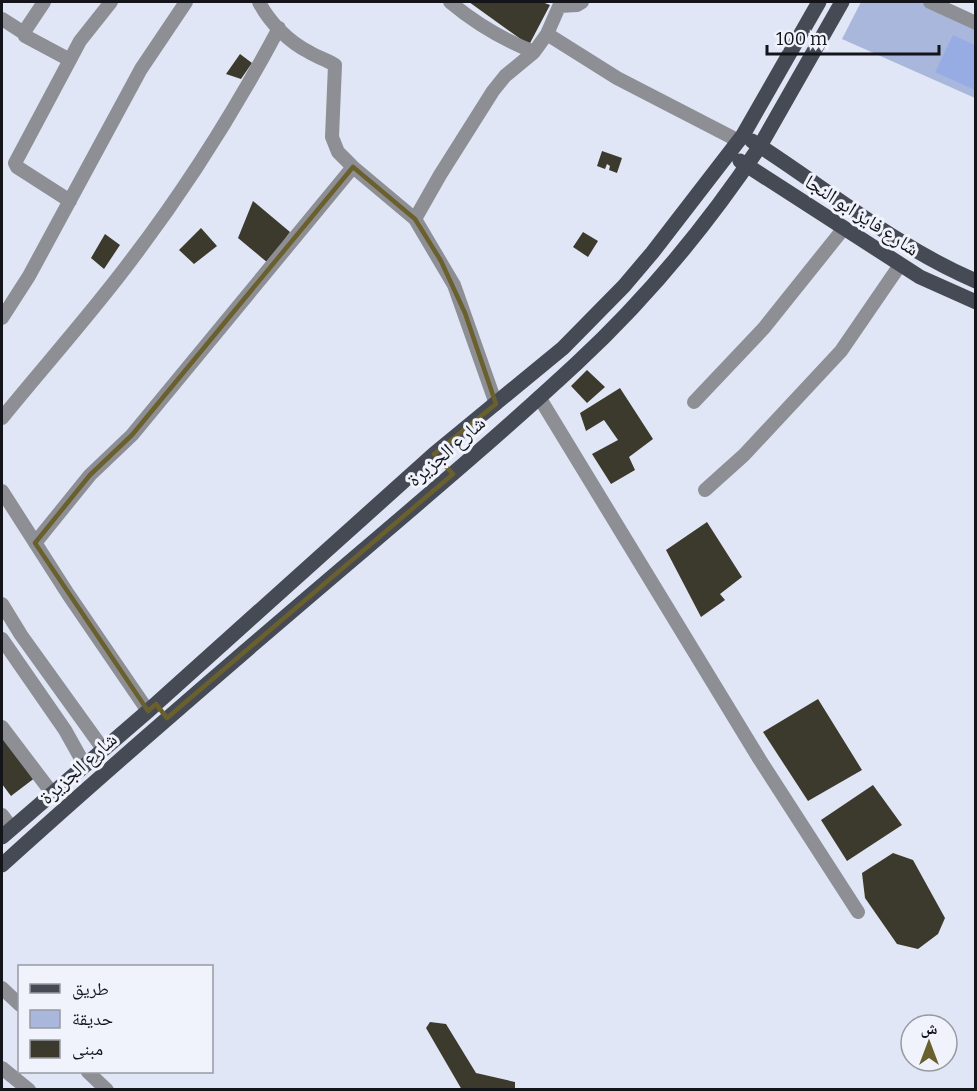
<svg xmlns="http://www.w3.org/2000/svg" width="977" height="1091" font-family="Bitter,'Noto Naskh Arabic',serif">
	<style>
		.green { fill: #a9b7dc }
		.water { fill: #98ace4 }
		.building { fill: #3c392d }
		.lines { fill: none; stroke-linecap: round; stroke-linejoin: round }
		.minor { stroke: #8d8f95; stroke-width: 14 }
		.major { stroke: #464a54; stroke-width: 15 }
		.marked { fill: none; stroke: #6a602d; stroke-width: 4.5; stroke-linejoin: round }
		.labels { text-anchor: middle; stroke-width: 6; stroke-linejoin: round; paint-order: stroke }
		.street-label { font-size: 20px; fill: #14151a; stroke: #f0f3fc }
	</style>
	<rect width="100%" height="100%" fill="#e0e6f5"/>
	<path class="green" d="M861,2H930L975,24V98L842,39Z"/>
	<path class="water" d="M953,35L975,45V90L935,72Z"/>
	<path class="building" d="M469,2H542L550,5L529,45Z
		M240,54L252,63L241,79L226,74Z
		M602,151L622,158L617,173L609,170L610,166L607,164L605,169L597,166Z
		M253,201L290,232L268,263L238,238Z
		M201,228L217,246L194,264L179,250Z
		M583,232L598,241L588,257L573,247Z
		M105,234L120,245L104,269L91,258Z
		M587,370L605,387L587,403L571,386Z
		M620,388L653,439L629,457L635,470L611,484L592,454L618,440L604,420L586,431L580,413Z
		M707,522L742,577L720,594L725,600L701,617L666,550Z
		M818,699L862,770L808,801L763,732Z
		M2,737L36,777L11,796L2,784Z
		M873,785L902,825L847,861L821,820Z
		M893,853L913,860L945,918L938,934L918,949L897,944L865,898L862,873Z
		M430,1022L446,1024L476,1073L515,1082V1090H462L426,1028Z"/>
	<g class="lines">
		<path class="minor" d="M44,2L26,29L25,36L70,60
			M259,2C269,22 289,42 309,52C317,57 327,60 335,65L332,137L338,152L353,167L415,219
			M450,2C476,24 504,40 534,52L547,34L561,2
			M930,2L976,23
			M560,6L577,5L582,2
			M2,19L24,33
			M547,34L617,78L739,141
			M70,201L17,167L15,163L80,41L111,2
			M2,318L29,276L141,69L186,2
			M539,397L760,760L858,912
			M694,402L764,328L844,228
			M496,404L454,285L415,219L440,175L493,91L505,76L534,52
			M2,418C45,365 91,314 132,259C186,188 237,107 279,28
			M705,490L744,455L841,351L900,265
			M2,491L68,594L148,711
			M35,543L90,475L132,435L353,167
			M2,604L21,635L103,749
			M2,639L65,730L84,764
			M2,727L52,793
			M2,815L12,828
			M2,988L20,1005
			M2,1068L29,1090
			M88,1072L107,1090"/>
		<path class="major" d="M752,141C826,188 894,246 976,281
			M740,161L920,277L976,302
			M2,837L148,711L434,454L563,348L624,286L652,253L743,135L819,2
			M2,865C119,759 239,656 359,554C433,491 506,429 577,363C646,299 708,224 760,146L842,2"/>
	</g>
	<path class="marked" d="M353,167L415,219L441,261L465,313L496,404L434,454L453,474L167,718L156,704L148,711L35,543L90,475L132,435Z"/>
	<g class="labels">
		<g class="street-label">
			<text transform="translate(862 215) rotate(33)" y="7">شارع فايز ابو النجا</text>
			<text transform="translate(446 451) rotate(-41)" y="7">شارع الجزيرة</text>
			<text transform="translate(78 768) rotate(-42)" y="7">شارع الجزيرة</text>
		</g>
	</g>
	<rect width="977" height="1091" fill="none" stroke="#14151a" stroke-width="6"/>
	<rect x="18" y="965" width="195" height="108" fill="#f0f3fc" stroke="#989aa2" stroke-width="1.5"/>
	<rect x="30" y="984" width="30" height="9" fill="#464a54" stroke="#989aa2" stroke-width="1.5"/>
	<text x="72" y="995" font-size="18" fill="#14151a">طريق</text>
	<rect x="30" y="1010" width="30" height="18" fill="#a9b7dc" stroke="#989aa2" stroke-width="1.5"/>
	<text x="72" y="1025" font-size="18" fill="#14151a">حديقة</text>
	<rect x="30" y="1040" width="30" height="18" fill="#3c392d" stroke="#989aa2" stroke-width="1.5"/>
	<text x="72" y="1055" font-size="18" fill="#14151a">مبنى</text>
	<g transform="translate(929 1043)"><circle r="28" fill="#f0f3fc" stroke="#989aa2" stroke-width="1.5"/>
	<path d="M0-4.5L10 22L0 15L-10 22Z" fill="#6a602d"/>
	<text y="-9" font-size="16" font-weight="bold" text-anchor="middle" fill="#14151a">ش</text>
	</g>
	<path d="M767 45v9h172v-9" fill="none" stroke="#14151a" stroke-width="3"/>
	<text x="776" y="45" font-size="18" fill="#14151a" stroke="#f0f3fc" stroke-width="4.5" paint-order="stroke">100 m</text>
</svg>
